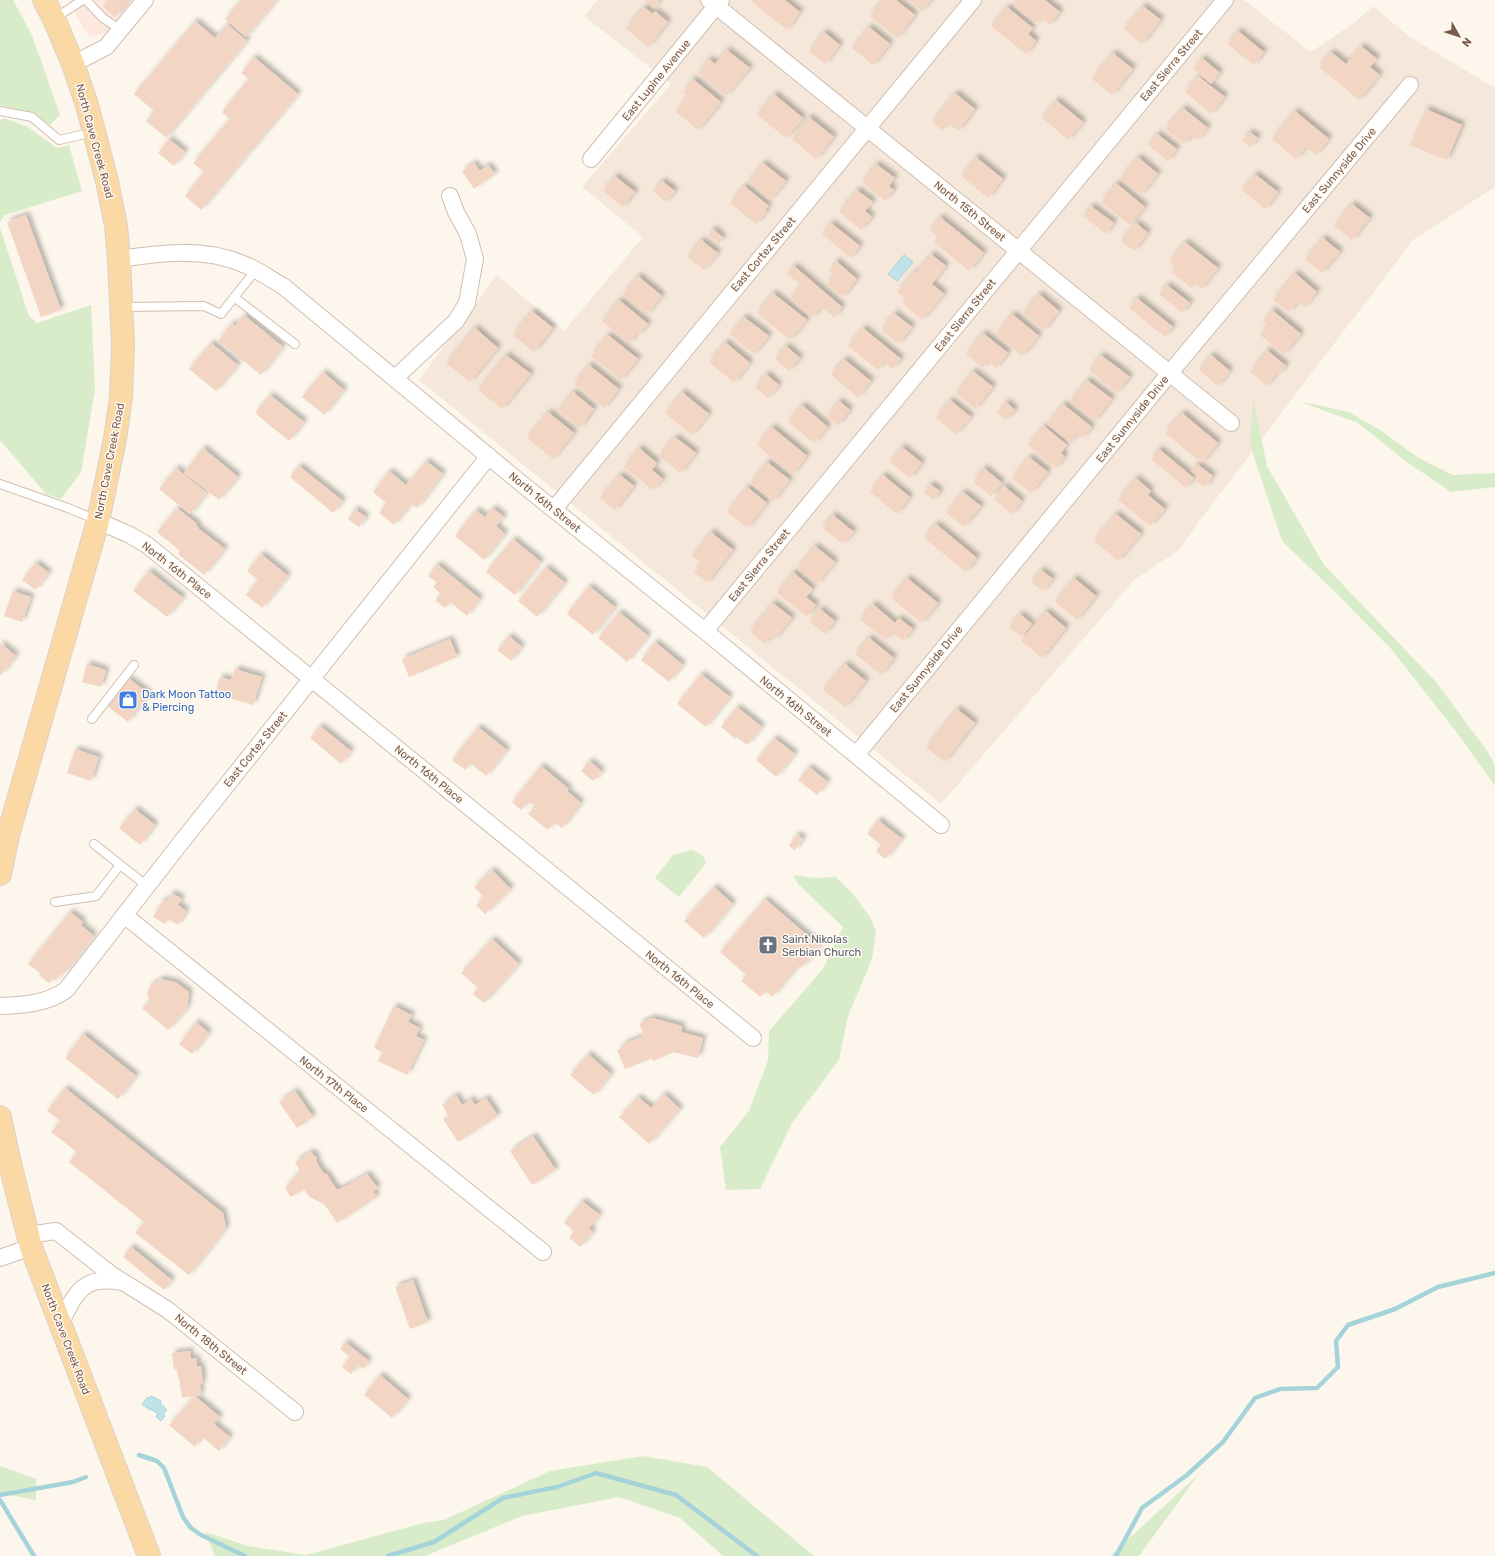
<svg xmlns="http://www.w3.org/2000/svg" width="1495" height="1556" font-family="Rubik,sans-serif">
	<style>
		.residential { fill: #f5e8da }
		.commercial { fill: #fde8e0 }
		.green { fill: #d8ecc9 }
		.water { fill: #bfe3e8; stroke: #a5d3da }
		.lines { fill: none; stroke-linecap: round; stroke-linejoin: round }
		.stream { stroke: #a5d3da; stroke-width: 4.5 }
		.building { fill: #f3d5c3; filter: url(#shadow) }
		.service-casing { stroke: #d1beb0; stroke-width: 10 }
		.minor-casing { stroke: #d1beb0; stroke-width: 18 }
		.primary-casing { stroke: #dad1cd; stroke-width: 24 }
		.service { stroke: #fff; stroke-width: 8 }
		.minor { stroke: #fff; stroke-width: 16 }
		.primary { stroke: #fbd9a5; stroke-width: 22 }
		.labels { text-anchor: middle; stroke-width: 3; stroke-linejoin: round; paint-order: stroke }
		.street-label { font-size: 11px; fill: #7a5c4d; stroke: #fffaf3 }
		.shop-label { font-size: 11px; fill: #366cbe; stroke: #fffaf3; text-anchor: start }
		.worship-label { font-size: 11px; fill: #5b616d; stroke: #fffaf3; text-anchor: start }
	</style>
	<defs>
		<filter id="shadow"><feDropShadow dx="3.5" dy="-3.5" stdDeviation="2" flood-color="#0004"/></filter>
	</defs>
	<rect width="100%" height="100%" fill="#fdf6ec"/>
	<path class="residential" d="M598,0H1244L1311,52L1358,20L1373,6L1410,37L1495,88V187L1413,240L1200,520L1179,550L1134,580L941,804L419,380L497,275L564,331L643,237L582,187L671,84L584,16Z"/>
	<path class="commercial" d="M69,0H132L108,31L103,34L95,36H91L84,30Z"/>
	<path class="green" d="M0,0H13L32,35L60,115L50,125L34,113L0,105Z
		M4,118L28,127L57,148L69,145L82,191L5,215L0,222V120Z
		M0,228L29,316L37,323L91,305L95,390L81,472L61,499L46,494L0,440Z
		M1253,399L1267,466L1324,565L1436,682L1488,752L1495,766V786L1458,734L1392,650L1337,594L1282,541L1250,445Z
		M1298,401L1349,412L1380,430L1419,458L1453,475L1495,473V487L1451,492L1407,462L1358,423Z
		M692,850L703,856L706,863L679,897L655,878L673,855Z
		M793,875L815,878L836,877L853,894L870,917L876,932L872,959L848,1016L839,1060L792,1123L760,1189L726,1190L720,1147L749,1111L768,1060L769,1031L823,969L843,927L799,885Z
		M643,1456L707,1467L814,1556H723L680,1518L619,1497L522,1516L425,1556H215L205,1532L248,1546L306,1555L423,1523L444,1520L550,1471Z
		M0,1466L36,1479V1500L0,1493Z
		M1198,1475L1139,1556H1110Z"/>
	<path class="water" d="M904,255L913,262L897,281L888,274Z
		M151,1396L161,1401L160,1403L167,1410L163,1414L165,1416L161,1421L156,1417L158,1414L151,1409L150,1410L142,1404L148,1397L149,1398Z"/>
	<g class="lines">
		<path class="stream" d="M139,1455L157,1461L164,1468L183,1517L191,1528L201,1535L245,1556
			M0,1495L73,1482L86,1477
			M0,1500L34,1556
			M388,1556L434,1542L503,1498L557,1487L596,1473L676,1495L757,1556
			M1116,1556L1142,1508L1187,1475L1223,1442L1255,1398L1280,1389L1317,1388L1338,1367L1336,1341L1348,1325L1395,1309L1438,1287L1495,1273"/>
	</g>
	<path class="building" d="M108,0H129L115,17L103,7Z
		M241,0H277L246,37L225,19Z
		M644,0H660L654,8Z
		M753,0H785L800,12L787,30L752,2Z
		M883,0H896L915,15L897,38L870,16Z
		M909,0H931L922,11Z
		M1017,0H1045L1060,12L1050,25L1041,18L1036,24L1013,5Z
		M1143,6L1161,20L1142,44L1124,29Z
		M644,7L653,14L655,11L668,22L648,47L626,29Z
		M1007,7L1033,28L1028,34L1036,41L1026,54L991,26Z
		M195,21L215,38L227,24L247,41L166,138L146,121L154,111L134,94Z
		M869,27L890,44L873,65L852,48Z
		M1238,31L1264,52L1254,65L1227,44Z
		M824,32L840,45L825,64L809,51Z
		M1361,46L1377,59L1370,67L1380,75L1359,100L1319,67L1331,52L1346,64Z
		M727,50L750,68L726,96L698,73L709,59L715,64Z
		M1113,53L1133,69L1112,95L1092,79Z
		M254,57L298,94L201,210L185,196L204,172L193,163L230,119L222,112L249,79L241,73Z
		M1202,58L1220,73L1211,84L1193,69Z
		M1198,76L1225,97L1211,114L1185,92Z
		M693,79L721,102L698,130L676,112L688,96L683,92Z
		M955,93L975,109L958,131L948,123L942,130L932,122Z
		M774,94L803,118L786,138L757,115Z
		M1056,100L1083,122L1068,140L1042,118Z
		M1183,108L1208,128L1197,140L1191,135L1184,144L1165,129Z
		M1426,109L1462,125L1447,160L1410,145Z
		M1295,111L1329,139L1316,155L1306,147L1296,159L1272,139Z
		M809,117L834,137L816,159L792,139Z
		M1250,132L1258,138L1250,147L1242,141Z
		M1157,134L1177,149L1168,161L1148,145Z
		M169,139L185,152L174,166L158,153Z
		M976,157L1003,179L988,198L961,176Z
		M1138,157L1158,174L1141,195L1120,179Z
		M474,163L480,171L488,165L495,174L474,189L462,171Z
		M763,163L786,181L770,200L748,182Z
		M876,164L895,178L889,186L894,190L885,201L862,182Z
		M1255,174L1278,192L1265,209L1242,190Z
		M615,176L635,192L623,207L603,191Z
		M662,181L675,191L666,202L653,191Z
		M1116,183L1145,207L1130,225L1101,202Z
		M744,186L769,206L765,210L767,211L756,224L730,203Z
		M857,190L873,202L865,211L872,217L861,230L839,212Z
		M1352,204L1370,218L1352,240L1334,226Z
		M1091,206L1114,223L1106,234L1083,216Z
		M26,215L61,310L41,317L7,222Z
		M940,217L984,253L969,271L934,242L938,237L930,230Z
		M831,223L860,246L851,258L822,234Z
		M1136,223L1148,233L1134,251L1121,241Z
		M713,229L723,238L719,243L708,235Z
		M1323,238L1340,252L1322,273L1305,259Z
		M701,240L718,253L704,270L687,257Z
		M1185,242L1218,268L1201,289L1195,284L1191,288L1171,272L1175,267L1169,262Z
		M931,254L946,266L932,284L944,294L922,320L902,303L906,299L897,292L914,272L915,274Z
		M836,261L857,279L843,297L827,284L834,275L829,271Z
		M794,266L842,307L834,317L821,307L812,318L790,299L801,285L787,274Z
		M1295,273L1317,292L1305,307L1298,301L1289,312L1273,300Z
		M638,276L662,296L647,314L623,295Z
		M1167,285L1190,303L1182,313L1159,294Z
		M773,293L807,320L790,340L757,313Z
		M1039,294L1059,311L1044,330L1023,313Z
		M1137,298L1173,327L1165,337L1129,308Z
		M619,300L648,324L639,335L637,333L629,343L602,321Z
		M1272,310L1301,334L1284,354L1260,335L1268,326L1263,322Z
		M532,311L553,328L534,352L513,335Z
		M894,313L912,327L899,344L881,330Z
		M1012,314L1039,336L1022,356L996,335Z
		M244,315L283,347L261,375L218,341L232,323L235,326Z
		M744,317L769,336L754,354L730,334Z
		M475,328L498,348L470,382L446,363Z
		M863,328L901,359L893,369L884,362L878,370L848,346Z
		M983,333L1008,353L996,368L988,361L983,368L966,354Z
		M608,335L638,359L621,380L591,356Z
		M725,342L750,363L734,383L709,362Z
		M211,343L238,365L216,391L189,369Z
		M786,346L800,358L789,371L775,359Z
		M1267,350L1286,366L1279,374L1277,373L1267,386L1250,372Z
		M506,355L531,374L502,409L478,390Z
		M1101,355L1130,377L1117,393L1089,370Z
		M1211,355L1230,371L1218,386L1199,370Z
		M844,359L871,381L858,397L831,375Z
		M589,365L619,389L604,408L574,384Z
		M973,371L993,387L975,409L956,393Z
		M323,372L344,390L324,415L302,397Z
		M766,374L779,385L768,398L755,388Z
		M1087,380L1112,399L1094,421L1070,401Z
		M573,392L594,409L580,428L558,410Z
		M682,392L709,414L692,435L665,413Z
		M270,395L304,422L289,441L255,413Z
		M950,400L971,417L956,434L936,418Z
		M839,401L850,410L838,425L827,416Z
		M1006,402L1015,410L1006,420L997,413Z
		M1063,404L1092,427L1083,438L1077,434L1070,443L1047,424Z
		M802,405L828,427L814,443L788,422Z
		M548,412L574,433L553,459L527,438Z
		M1182,413L1218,443L1202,463L1165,433Z
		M1044,426L1067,445L1061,453L1065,457L1056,468L1028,445Z
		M772,427L807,456L792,475L757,445Z
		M675,437L696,453L680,473L659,456Z
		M902,447L922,463L910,478L890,462Z
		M203,448L238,477L219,500L184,473Z
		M639,448L657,463L652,470L663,479L653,490L624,467Z
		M1159,449L1194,478L1186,488L1151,459Z
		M1029,457L1048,472L1031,493L1012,478Z
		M426,461L443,474L417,508L411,504L394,525L379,513L386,503L373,492L389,471L406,485Z
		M767,462L790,480L773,501L750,483Z
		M1197,464L1213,476L1205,487L1196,481L1199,477L1191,471Z
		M299,466L343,501L333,513L290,477Z
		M176,468L207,493L190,514L159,489Z
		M984,468L1002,483L991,496L973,482Z
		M620,475L634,486L615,510L600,498Z
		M883,475L910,497L897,514L870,492Z
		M1136,478L1151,491L1148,495L1165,509L1150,526L1118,500Z
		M930,484L940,491L934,500L924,493Z
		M1004,486L1022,501L1012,514L994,499Z
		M747,487L767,503L747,528L727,512Z
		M963,492L981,506L964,527L946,513Z
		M177,508L197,524V526L199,529L225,549L204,575L178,554L180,551L157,532Z
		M493,508L504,517L496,526L505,534L484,560L455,536L476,510L485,517Z
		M355,509L366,517L359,527L348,519Z
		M1116,514L1141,534L1118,561L1094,541Z
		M833,515L854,532L843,544L822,528Z
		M936,524L977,558L966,572L924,538Z
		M711,532L733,550L707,583L694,572L701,563L692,556Z
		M513,539L541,562L515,595L486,572Z
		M815,546L835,562L817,584L797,568Z
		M261,554L288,576L262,608L246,595L258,580L247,571Z
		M36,563L49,573L35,590L22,580Z
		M437,564L480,599L467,616L450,602L445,608L435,600L441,594L433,587L437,582L428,576Z
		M546,567L565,583L537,617L518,601Z
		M1041,570L1053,579L1043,591L1031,582Z
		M149,571L183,598L167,617L133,591Z
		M793,572L813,589L806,597L816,605L807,617L777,593Z
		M907,578L938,603L922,623L891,598Z
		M1074,578L1096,596L1077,620L1055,602Z
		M589,586L615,607L593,635L567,614Z
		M13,591L31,597L22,622L4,616Z
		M773,603L792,618L775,639L771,636L765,644L750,632Z
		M873,604L895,623L899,618L913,629L903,641L892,632L885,640L860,619Z
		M820,609L835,621L825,634L810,622Z
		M1046,611L1066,628L1042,658L1021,641Z
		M619,612L648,636L627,662L598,638Z
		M1020,614L1032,624L1021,637L1009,627Z
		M509,636L522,647L511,661L497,650Z
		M869,638L894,658L881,675L855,654Z
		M450,639L457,657L409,677L402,659Z
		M655,642L683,665L669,682L641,660Z
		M0,643L16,656L0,676Z
		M87,664L106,670L101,687L82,682Z
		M845,664L866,681L845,707L823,690Z
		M235,669L262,677L253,705L215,694L220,677L231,680Z
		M701,674L730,697L706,727L677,704Z
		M128,678L149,694L128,722L107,706Z
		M737,707L762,727L747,745L737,737L735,739L721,727Z
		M957,709L975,723L944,762L926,747Z
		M320,726L351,751L341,764L310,738Z
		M478,727L507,750L486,776L470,763L465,770L452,760Z
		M774,738L795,754L776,777L756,760Z
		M75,749L99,757L91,781L67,773Z
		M590,761L602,772L593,781L581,771Z
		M541,766L569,789L567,791L581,803L562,828L554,822L548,830L528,814L535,806L528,801L521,810L512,802Z
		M809,767L828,782L817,795L798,780Z
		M135,809L155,825L140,845L119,828Z
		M878,820L902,839L885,859L876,851L881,845L867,834Z
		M797,834L803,839L795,850L789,846Z
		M492,870L511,889L485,914L476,905L484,897L474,887Z
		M714,887L733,904L704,938L684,921Z
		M172,893L182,899L178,905L186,911L178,925L168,919L165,924L153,917L163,900L166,902Z
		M765,899L820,946L801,968L798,966L772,997L766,991L760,997L741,981L746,975L720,952Z
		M70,912L83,922L81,925L94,936L64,974L62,972L56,980L53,978L49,983L39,975L40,973L28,964Z
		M492,939L519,964L484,1003L473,994L478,988L461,973Z
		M159,979L175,982L189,992L187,1008L168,1030L142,1008L150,1000L147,993L151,985L158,982Z
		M394,1006L412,1015L408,1022L420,1028L416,1036L424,1040L407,1075L378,1061L382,1052L374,1048Z
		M652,1018L682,1026L681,1032L703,1038L698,1058L673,1052L653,1061L652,1058L625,1069L617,1050L621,1048L623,1044L641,1037L644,1034L639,1024Z
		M196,1022L209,1033L192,1054L179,1044Z
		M83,1034L136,1076L118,1099L65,1058Z
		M588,1054L611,1074L594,1095L570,1075Z
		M65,1088L223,1213L226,1228L189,1275L135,1233L144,1222L69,1162L77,1152L51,1132L60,1121L47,1111Z
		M295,1091L313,1117L297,1128L279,1102Z
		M664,1094L680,1109L649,1144L619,1117L638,1097L651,1108Z
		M456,1095L462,1105L471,1099L475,1105L486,1098L498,1116L458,1142L443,1119L449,1116L442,1105Z
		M533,1136L556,1170L532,1185L510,1151Z
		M311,1152L317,1158L316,1161L324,1174L326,1173L337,1190L347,1185V1186L367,1174L378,1188L373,1192L377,1197L337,1223L324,1204L309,1197L304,1189L291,1197L285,1188L300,1171L295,1162Z
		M582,1201L600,1215L589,1228L593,1232L580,1247L569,1238L574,1231L564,1223Z
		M131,1247L172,1280L164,1290L123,1257Z
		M413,1280L428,1322L410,1329L395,1287Z
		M345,1342L369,1361L363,1369L358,1365L351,1374L342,1367L350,1357L340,1349Z
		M190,1351L191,1359L197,1358V1366H201L203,1383L200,1384L201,1395L182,1398L179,1378H178L177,1369H174L172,1353Z
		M380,1375L408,1399L392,1418L364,1395Z
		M195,1396L220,1417L214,1424L230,1437L219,1451L201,1436L195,1447L169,1425Z"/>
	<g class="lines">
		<defs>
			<path id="service" d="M86,0L103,18L121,30
				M55,18L83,0
				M0,111L32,117L59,140L94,132
				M234,297L295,344
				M123,307L204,306L221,314L255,271
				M0,484L68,508L97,520
				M92,719L134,665
				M94,844L147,886
				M55,902L96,896L120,865"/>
			<path id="minor" d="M709,0L1231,423
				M73,64L106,47L145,0
				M591,159L721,0
				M119,259C160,253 203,247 243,264C257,269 270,279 283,286L522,484L705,631L941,825
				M395,378L456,321L467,303L475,259L468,234L456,212L450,196
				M554,509L973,0
				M98,521L130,535L147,545L753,1038
				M705,631L1225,0
				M856,755L1169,374L1410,85
				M124,915L543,1252
				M0,1006C23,1005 47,1004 66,990L179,845L489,456
				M28,1235L56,1231L112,1275L168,1310L295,1412
				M0,1258L31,1247
				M60,1324C76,1293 82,1275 121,1282"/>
			<path id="primary" d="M0,874L8,835L98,521L115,439L121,397L123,345L119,259L116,226L107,181L87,105L73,64L54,19L44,0
				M0,1117L11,1168L31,1247L149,1556"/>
		</defs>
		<use href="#service" class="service-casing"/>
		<use href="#minor" class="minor-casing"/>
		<use href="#primary" class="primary-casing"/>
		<use href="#service" class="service"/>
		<use href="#minor" class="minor"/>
		<use href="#primary" class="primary"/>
	</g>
	<defs>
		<symbol id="shop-square" viewBox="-11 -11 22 22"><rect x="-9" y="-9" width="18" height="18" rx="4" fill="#3f7fe0" stroke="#fffaf3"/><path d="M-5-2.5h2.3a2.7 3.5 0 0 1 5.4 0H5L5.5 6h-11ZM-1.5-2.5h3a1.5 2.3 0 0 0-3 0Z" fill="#fff"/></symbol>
		<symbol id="church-square" viewBox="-11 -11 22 22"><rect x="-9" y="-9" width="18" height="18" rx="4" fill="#6b7280" stroke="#fffaf3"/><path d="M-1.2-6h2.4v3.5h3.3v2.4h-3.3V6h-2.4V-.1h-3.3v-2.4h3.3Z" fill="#fff"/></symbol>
	</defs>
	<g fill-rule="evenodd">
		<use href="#shop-square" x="117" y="689" width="22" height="22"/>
		<use href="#church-square" x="757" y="934" width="22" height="22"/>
	</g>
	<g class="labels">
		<g class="street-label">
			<text transform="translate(1171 65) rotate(-50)" y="4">East Sierra Street</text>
			<text transform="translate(656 80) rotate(-51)" y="4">East Lupine Avenue</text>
			<text transform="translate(95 141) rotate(75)" y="4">North Cave Creek Road</text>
			<text transform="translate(1339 170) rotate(-50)" y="4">East Sunnyside Drive</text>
			<text transform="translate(970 211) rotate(39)" y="4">North 15th Street</text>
			<text transform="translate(763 254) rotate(-50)" y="4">East Cortez Street</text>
			<text transform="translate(965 315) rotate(-51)" y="4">East Sierra Street</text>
			<text transform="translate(1132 419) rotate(-51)" y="4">East Sunnyside Drive</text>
			<text transform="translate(109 461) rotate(-79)" y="4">North Cave Creek Road</text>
			<text transform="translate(545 502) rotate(39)" y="4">North 16th Street</text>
			<text transform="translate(759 565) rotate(-51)" y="4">East Sierra Street</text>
			<text transform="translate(177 570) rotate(38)" y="4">North 16th Place</text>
			<text transform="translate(926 669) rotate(-51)" y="4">East Sunnyside Drive</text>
			<text transform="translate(796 706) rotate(39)" y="4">North 16th Street</text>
			<text transform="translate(255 749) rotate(-51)" y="4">East Cortez Street</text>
			<text transform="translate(429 774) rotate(39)" y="4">North 16th Place</text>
			<text transform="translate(680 979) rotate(39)" y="4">North 16th Place</text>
			<text transform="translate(334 1084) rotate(38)" y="4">North 17th Place</text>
			<text transform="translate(66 1339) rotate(69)" y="4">North Cave Creek Road</text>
			<text transform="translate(211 1344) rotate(39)" y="4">North 18th Street</text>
		</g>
		<g class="shop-label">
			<text x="142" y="698">Dark Moon Tattoo<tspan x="142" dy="13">&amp; Piercing</tspan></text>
		</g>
		<g class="worship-label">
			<text x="782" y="943">Saint Nikolas<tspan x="782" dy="13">Serbian Church</tspan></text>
		</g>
	</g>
	<g transform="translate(1459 36) rotate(129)" stroke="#fffaf3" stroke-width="3" paint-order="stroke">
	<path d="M0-3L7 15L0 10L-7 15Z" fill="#7a5c4d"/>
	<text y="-6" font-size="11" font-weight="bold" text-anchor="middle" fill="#7a5c4d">N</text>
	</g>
</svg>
